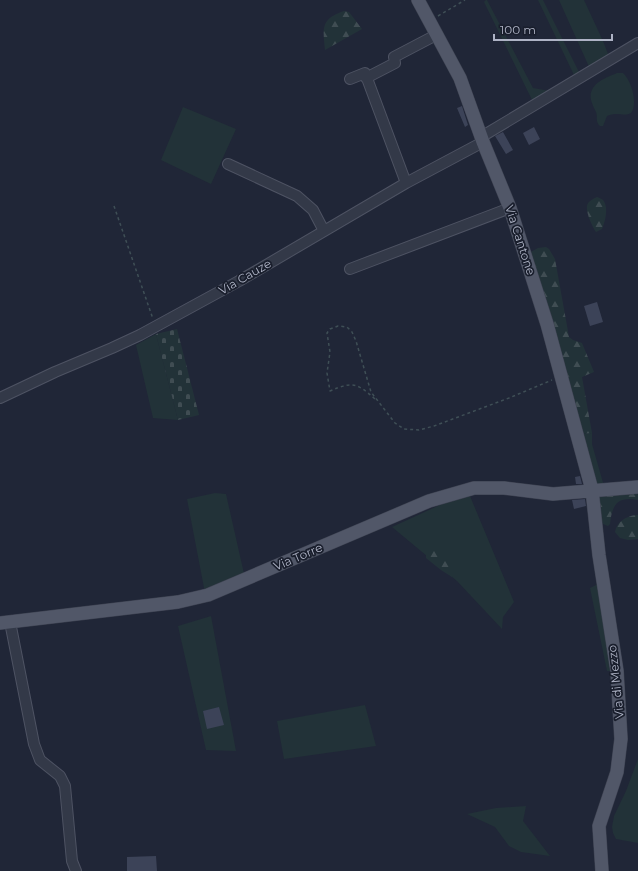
<svg xmlns="http://www.w3.org/2000/svg" width="638" height="871" font-family="Montserrat,sans-serif">
	<style>
		.green { fill: #223238 }
		.forest { fill: url(#forest-firs) }
		.cemetery { fill: url(#cemetery-stones) }
		.building { fill: #3c4358 }
		.lines { fill: none; stroke-linecap: round; stroke-linejoin: round }
		.minor-casing { stroke: #4e5363; stroke-width: 12 }
		.major-casing { stroke: #3d4251; stroke-width: 14 }
		.path { stroke: #3f4f56; stroke-width: 1.5; stroke-dasharray: 3 3; stroke-linecap: butt }
		.minor { stroke: #333948; stroke-width: 10 }
		.major { stroke: #515768; stroke-width: 13 }
		.labels { text-anchor: middle; stroke-width: 3.5; stroke-linejoin: round; paint-order: stroke }
		.street-label { font-size: 12px; fill: #aeb3c5; stroke: #191e2c }
	</style>
	<defs>
		<pattern id="forest-firs" width="22" height="20" patternUnits="userSpaceOnUse"><rect width="22" height="20" fill="#223238"/><path d="M5 1l3.5 6h-7zM16 11l3.5 6h-7z" fill="#404d53"/></pattern>
		<pattern id="cemetery-stones" width="16" height="16" patternUnits="userSpaceOnUse"><rect width="16" height="16" fill="#223238"/><path d="M2 7V4a2 2 0 0 1 4 0v3zM10 15v-3a2 2 0 0 1 4 0v3z" fill="#404d53"/></pattern>
	</defs>
	<rect width="100%" height="100%" fill="#202637"/>
	<path class="green" d="M486,0H487L533,88L550,91L574,75L538,0H543L580,74L534,104L484,2Z
		M559,0H584L603,41L610,59L590,69Z
		M617,73H623C632,81 638,105 631,113C623,117 618,111 607,116L603,126H600C595,122 598,117 596,112C594,108 592,104 591,100C588,84 605,78 617,73Z
		M183,107L236,129L211,184L161,160Z
		M156,334L178,420L153,418L136,345Z
		M592,433V444L604,486L596,485L580,434Z
		M215,493L226,494L245,578L205,593L187,499Z
		M470,496L514,602L503,617L502,629L457,581L392,527L442,504Z
		M600,583L612,671H607L590,588Z
		M211,616L236,751L206,750L178,626Z
		M365,705L376,746L284,759L277,721Z
		M638,759V843L616,839L613,833L612,827L614,816L626,791Z
		M526,806L523,821L550,856L521,852L509,846L495,827L467,814L496,808Z"/>
	<path class="forest" d="M344,11L349,12L362,29L325,50C323,29 320,19 344,11Z
		M597,197C598,197 603,200 603,200C609,207 605,222 602,229L596,232C592,226 586,213 587,206C588,201 593,199 597,197Z
		M546,247L549,249L555,259L569,337L573,340L582,343L594,372L582,377L592,433L580,434L529,253L538,248Z
		M638,488V500C617,496 612,505 610,524L608,526L603,524L601,521L598,491Z
		M635,515H638V539L628,540L620,538L615,532C617,521 626,517 635,515Z
		M428,549H433C441,557 454,564 452,577L441,570L426,558V552Z"/>
	<path class="cemetery" d="M177,329L199,415L178,420L156,334Z"/>
	<path class="building" d="M462,106L468,125L465,127L457,108Z
		M534,127L540,139L529,145L523,133Z
		M503,132L513,150L506,154L495,136Z
		M597,302L603,322L590,326L584,306Z
		M580,476L582,484H576L575,477Z
		M585,499L586,506L574,509L572,500Z
		M219,707L224,725L207,729L203,711Z
		M156,856L157,871H127V857Z"/>
	<g class="lines">
		<defs>
			<path id="minor" d="M366,78L395,63L394,57L436,35
				M350,79L365,73L406,183
				M481,137L638,43
				M228,164L297,196L313,210L324,231
				M350,269L510,208
				M0,398L55,372L112,348L140,335L239,281L406,183L483,142
				M10,622L34,744L40,760L60,776L65,786L72,861L76,871"/>
			<path id="major" d="M418,0L460,78L483,142L510,208L547,324L592,490L599,555L617,671L621,739L617,772L599,826L602,871
				M0,623L178,602L208,595L429,501L474,488H504L553,494L638,487"/>
		</defs>
		<use href="#minor" class="minor-casing"/>
		<use href="#major" class="major-casing"/>
		<path class="path" d="M438,16L465,0
			M114,206L153,319
			M375,399C357,383 353,381 330,391L327,373L330,352L327,333L330,329L338,326L347,327L352,332L356,341L371,392L395,423L404,429L419,430L434,426L509,398L552,380"/>
		<use href="#minor" class="minor"/>
		<use href="#major" class="major"/>
	</g>
	<g class="labels">
		<g class="street-label">
			<text transform="translate(520 240) rotate(72)" y="4">Via Cantone</text>
			<text transform="translate(245 277) rotate(-30)" y="4">Via Cauze</text>
			<text transform="translate(298 557) rotate(-23)" y="4">Via Torre</text>
			<text transform="translate(616 682) rotate(-96)" y="4">Via di Mezzo</text>
		</g>
	</g>
	<path d="M494 34v6h118v-6" fill="none" stroke="#aeb3c5" stroke-width="2"/>
	<text x="500" y="34" font-size="12" fill="#aeb3c5" stroke="#191e2c" stroke-width="3" paint-order="stroke">100 m</text>
</svg>
